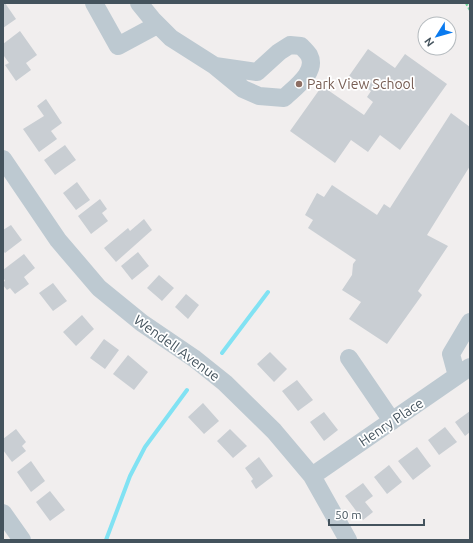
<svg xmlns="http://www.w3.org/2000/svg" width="473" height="543" font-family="Ubuntu,sans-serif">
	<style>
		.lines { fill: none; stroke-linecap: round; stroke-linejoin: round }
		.stream { stroke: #81e2f3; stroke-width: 4 }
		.building { fill: #c9ced3 }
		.path { stroke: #6dd39b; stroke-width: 2.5; stroke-dasharray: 3 2; stroke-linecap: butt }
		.minor { stroke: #bdc9d1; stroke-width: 18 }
		.education-dot { fill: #8d6e63; stroke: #fff; stroke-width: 1.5 }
		.labels { text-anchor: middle; stroke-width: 3.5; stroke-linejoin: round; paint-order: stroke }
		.education-label { font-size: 14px; fill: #785e54; stroke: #fff; text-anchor: start }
		.street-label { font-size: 14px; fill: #44535d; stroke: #fff }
	</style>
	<rect width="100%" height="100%" fill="#f1eeee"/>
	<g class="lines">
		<path class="stream" d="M222,353L268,292
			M106,540L130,476L145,447L187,390"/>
	</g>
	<path class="building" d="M3,3H5L16,19L3,28Z
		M20,31L37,55L26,63L31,70L16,81L5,65L9,63L4,56H3V44Z
		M368,49L395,68L405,54L447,84L400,150L380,135L368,152L351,140L335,163L290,131L322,86L364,115L373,102L367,97L371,91L349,76Z
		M46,99L62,123L51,131L57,139L39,152L23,129L44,116L37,106Z
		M451,113L470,127V166L427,235L448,246L418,291L422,295L387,344L349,319L361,302L342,290L352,275L353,264L356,260L308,228L313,220L305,215L317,193L324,197L332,185L377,215L384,204L390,208Z
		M65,145L76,160L55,175L44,160Z
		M77,182L90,200L76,210L63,193Z
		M100,199L107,209L102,213L108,221L91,234L78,216Z
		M144,219L152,230L116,262L104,248L128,228L130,231Z
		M11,225L22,240L5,253L3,251V230Z
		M138,252L149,266L132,280L121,266Z
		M24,254L35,268L24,277L29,284L15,294L10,288L7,290L3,285V282L5,281L3,277V270Z
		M159,275L174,288L162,301L147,288Z
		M53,283L67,301L53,311L39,293Z
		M186,294L199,305L188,319L175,307Z
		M82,315L94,329L76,346L63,332Z
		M104,339L119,350L105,369L90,358Z
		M270,352L287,369L274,382L257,364Z
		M128,355L148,372L134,390L113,374Z
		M297,380L313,400L298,411L282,391Z
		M203,403L219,421L204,434L188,417Z
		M470,411V432L465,436L455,422Z
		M324,412L338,430L324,441L310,422Z
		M445,427L457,442L439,455L428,440Z
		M16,429L26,442L22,446L26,451L12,462L3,450V439Z
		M230,429L247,446L233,458L217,441Z
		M417,447L431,466L413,480L398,461Z
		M259,457L273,476L256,489L251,481L253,479L245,468Z
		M31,461L45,481L31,492L17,472Z
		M389,465L402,482L387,494L374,477Z
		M363,483L373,496L365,502L373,512L363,520L345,496Z
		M50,491L65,510L50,521L36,502Z"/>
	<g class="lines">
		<path class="path" d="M466,3L470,10"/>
		<path class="minor" d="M94,3L118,46L157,25
			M139,3L152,19L171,38L215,66L243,89L259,96L284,98C294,88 318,72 309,55C307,52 304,49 301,46L290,45L279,52L257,72L215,66
			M3,159L58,240L99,288L142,323L195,359L225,383L274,431L312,476L348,540
			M349,358L392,421
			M457,376L451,354L470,322
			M312,476L470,367
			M3,513L22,540"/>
	</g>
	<circle class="education-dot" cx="299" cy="84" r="4"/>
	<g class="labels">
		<g class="education-label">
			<text x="307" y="89">Park View School</text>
		</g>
		<g class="street-label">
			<text transform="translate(177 348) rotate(36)" y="5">Wendell Avenue</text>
			<text transform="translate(391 422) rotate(-34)" y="5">Henry Place</text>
		</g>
	</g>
	<rect width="473" height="543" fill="none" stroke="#44535d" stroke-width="8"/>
	<g transform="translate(437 36) rotate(233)"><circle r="19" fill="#ffffff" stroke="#b4babe"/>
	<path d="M0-3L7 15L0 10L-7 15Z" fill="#0a7aef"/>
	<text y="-6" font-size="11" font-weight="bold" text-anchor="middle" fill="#44535d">N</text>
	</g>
	<path d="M329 519v6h95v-6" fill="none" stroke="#44535d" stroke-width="2"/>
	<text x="335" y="519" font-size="12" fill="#44535d" stroke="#ffffff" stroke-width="3" paint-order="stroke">50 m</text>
</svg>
